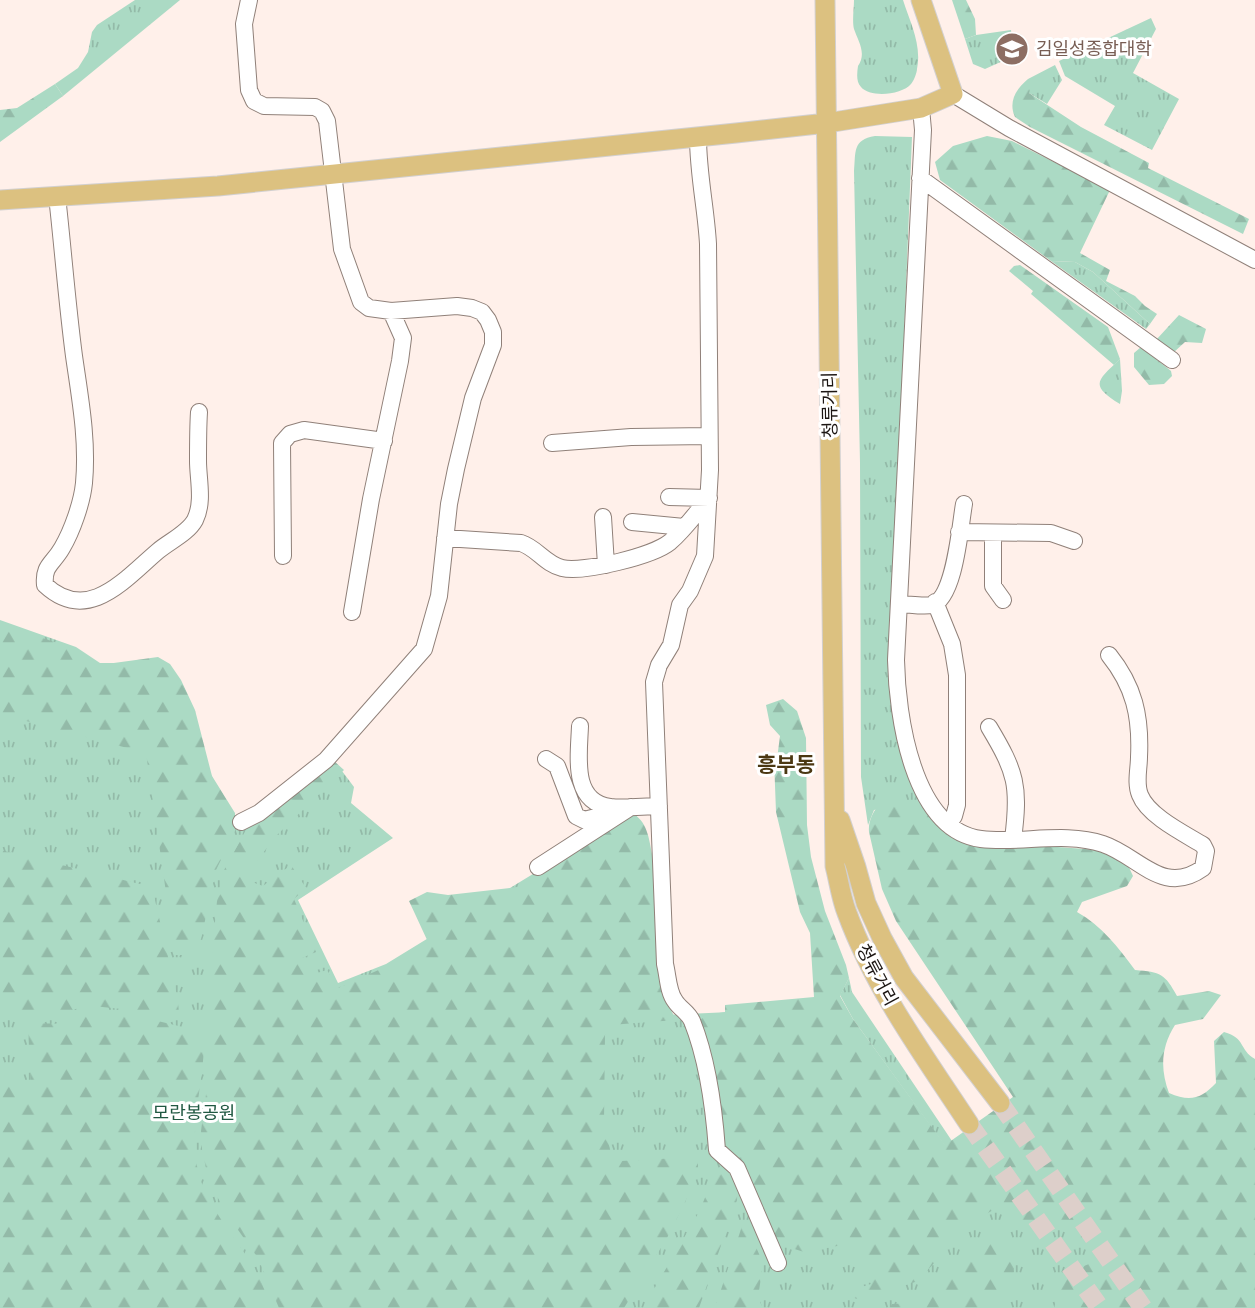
<svg xmlns="http://www.w3.org/2000/svg" width="1255" height="1308" font-family="Raleway,'Noto Sans KR',sans-serif">
	<style>
		.grass { fill: url(#grass-tufts) }
		.forest { fill: url(#forest-firs) }
		.lines { fill: none; stroke-linecap: round; stroke-linejoin: round }
		.major-tunnel { stroke: #ddcfca; stroke-width: 19; stroke-dasharray: 19 10; stroke-linecap: butt }
		.minor-casing { stroke: #908079; stroke-width: 18 }
		.major-casing { stroke: #d2d0d0; stroke-width: 21 }
		.minor { stroke: #fff; stroke-width: 16 }
		.major { stroke: #dcc180; stroke-width: 19 }
		.labels { text-anchor: middle; stroke-width: 6; stroke-linejoin: round; paint-order: stroke }
		.education-label { font-size: 18px; fill: #785e54; stroke: #fff; text-anchor: start }
		.street-label { font-size: 18px; fill: #1c1613; stroke: #fff }
		.park-label { font-size: 18px; fill: #205842; stroke: #fff }
		.quarter-label { font-size: 21px; font-weight: bold; fill: #4b3812; stroke: #fff }
	</style>
	<defs>
		<pattern id="grass-tufts" width="24" height="20" patternUnits="userSpaceOnUse" patternTransform="scale(1.75)"><rect width="24" height="20" fill="#abdac4"/><path d="M3 7l-1-3M5 7V3M7 7l1-3M15 17l-1-3M17 17v-4M19 17l1-3" fill="none" stroke="#93baa8"/></pattern>
		<pattern id="forest-firs" width="22" height="20" patternUnits="userSpaceOnUse" patternTransform="scale(1.75)"><rect width="22" height="20" fill="#abdac4"/><path d="M5 1l3.5 6h-7zM16 11l3.5 6h-7z" fill="#93baa8"/></pattern>
	</defs>
	<rect width="100%" height="100%" fill="#fff0ea"/>
	<path class="grass" d="M135,0H180L63,96L55,84L78,68L88,52L92,32L97,25Z
		M854,0H903C910,22 922,45 917,69C917,72 914,81 911,84C902,95 870,98 861,87C856,82 857,73 858,66C867,53 858,41 854,29C852,21 854,8 854,0Z
		M1151,18L1156,29L1133,73L1179,99L1152,150L1104,125L1115,106L1065,76L1059,61Z
		M1011,30L1014,56L985,69L973,64L965,39L976,35Z
		M1055,65L1062,80L1047,104L1029,93L1028,79Z
		M875,136L912,137L890,689C893,723 901,772 921,800L874,810L868,825L861,777L860,463L854,171C856,152 852,140 875,136Z
		M1051,261L1075,262L1093,272L1150,324L1146,329Z
		M1120,359L1122,391L1120,404C1089,385 1097,381 1120,359Z
		M0,620L76,647L100,663H156L229,811L253,828L342,771L354,787L351,803L393,838L298,900L338,983L386,964L636,811L665,1015L752,1011L942,1158L1255,1308H0Z
		M849,978L852,992L952,1141L945,1146L853,1019L840,995Z"/>
	<path class="forest" d="M952,0H966L975,19L976,35L965,39Z
		M1028,79L1033,82L1029,93L1081,127L1149,163L1148,168L1249,219L1243,234L1030,127L1015,117C1008,102 1016,89 1028,79Z
		M55,84L63,96L0,142V110L17,108Z
		M987,136L1012,141L1110,190L1080,253L1110,270L1106,281L1135,296L1145,306L1157,314L1150,324L1093,272L1075,262L1051,261L940,180L935,162L953,146Z
		M1020,265L1108,327L1120,359L1114,365L1031,294L1033,291L1009,271L1014,266Z
		M1179,315L1206,329L1202,343L1185,342L1173,353L1156,340Z
		M1141,347L1171,371L1172,376L1164,384L1149,385L1134,367V353Z
		M0,623L74,649L99,665L158,657L170,664L181,680L195,710L212,776L235,813V831L216,870L201,939L191,950L184,955H175L146,753L0,714V661L3,656L0,654Z
		M783,699L797,711L806,738L807,825L811,857L825,911L846,965L849,978L840,996L853,1019L945,1145L1013,1097L896,921L882,889L869,832C868,821 873,812 880,803L921,800L945,828L1044,846L1099,850L1127,863L1133,876L1127,886L1082,902L1077,912C1102,926 1118,947 1135,970C1161,972 1165,974 1177,996L1209,991L1221,995L1203,1019L1175,1025C1161,1047 1160,1069 1169,1093C1190,1102 1201,1099 1216,1083L1214,1041L1224,1032C1246,1038 1239,1050 1255,1059V1308H1054C1060,1287 1066,1272 1089,1264L1091,1250L1070,1228L1053,1220L1035,1232L1025,1229L1000,1206L969,1224L918,1281L894,1289L874,1304L851,1297L852,1290L871,1284L859,1242L804,1252L782,1245L770,1232L748,1179L722,1127L700,1020L707,1015L725,1012V1005L814,997L810,933L800,912L776,812L774,759H777L780,736L770,725L766,705Z
		M334,761L344,770L277,835L249,871V881L263,886L291,865L306,888L294,899L316,952L302,958L310,975L327,970L338,988L392,964L428,942L409,901L427,892L448,895L518,887L632,813C647,821 649,838 652,854L664,996L676,1020L610,1025L605,1035L604,1121L611,1154L621,1161L698,1157V1173L690,1192L667,1238L624,1308H279L258,1258L231,1220L209,1183L202,1149L201,1131L213,1043L209,985L217,901L223,872L247,828Z
		M0,850L152,887L178,1000L179,1015L93,1006L41,1015L0,1012Z
		M92,1011L124,1013L204,1032C206,1077 189,1120 197,1166C204,1205 235,1235 254,1268C262,1280 266,1295 271,1308H0V1068L6,1069L15,1090L31,1088L28,1023L68,1024Z
		M723,1166C734,1176 738,1186 737,1200L699,1308H643L699,1212L717,1169Z
		M744,1220L763,1263L758,1298L763,1308H715Z
		M990,1240L1010,1243L1016,1259L1010,1288L986,1308H890L892,1304L913,1303L937,1287L954,1261L967,1249Z"/>
	<g class="lines">
		<path class="major-tunnel" d="M1000,1103L1143,1308
			M969,1124L1100,1308"/>
		<defs>
			<path id="minor" d="M953,94L1009,128L1255,260
				M921,108L923,130L896,660C897,714 912,830 981,839C1020,844 1065,831 1103,844C1139,856 1163,897 1203,868L1206,851L1203,845C1185,834 1148,816 1140,795C1135,783 1139,769 1139,757C1141,716 1134,686 1109,655
				M698,137C698,174 706,208 708,244L710,470L705,556L690,591L680,605L671,645L659,665L654,682L665,964C668,976 668,992 675,1001C680,1009 688,1012 692,1021C708,1061 714,1108 717,1150L737,1168L778,1263
				M920,178L1172,360
				M57,196C63,249 67,303 74,356C80,398 88,440 84,483C82,503 72,531 62,548C53,564 43,565 45,585C88,625 125,579 158,551C170,541 188,533 195,520C204,502 198,479 198,461C198,444 198,428 199,412
				M552,443L631,437L709,436
				M669,497L709,498
				M603,517L606,565
				M632,522L684,527
				M959,532L1051,533L1074,541
				M993,533V586L1003,600
				M445,538L521,543C537,548 545,564 562,568C583,573 653,556 670,542C685,529 696,513 709,498
				M283,556L282,443L290,434L304,430L384,441
				M935,602L952,644L957,675V805L954,816L949,823
				M899,604C908,604 923,607 932,605C955,598 960,526 964,504
				M352,612L371,499L400,361L403,338L391,311
				M580,726C579,755 571,802 610,807C626,809 644,806 659,806
				M989,727C1016,772 1020,786 1013,839
				M546,759L557,766L576,816L584,820L596,817L610,807
				M241,822L259,813L326,760L424,649L439,596L449,504L456,469L473,398L493,345V332L488,320L482,312L472,308L457,306L391,311L369,308L361,302L342,249L327,121L322,111L315,107L264,106L254,101L249,90L244,24L249,0
				M538,867L631,807"/>
			<path id="major" d="M825,0L835,866C839,881 841,898 847,913C875,989 925,1057 969,1124
				M0,200L218,186L736,133L827,123L921,108L953,94L921,0
				M840,820L856,867L866,903L882,938L904,978L1000,1103"/>
		</defs>
		<use href="#minor" class="minor-casing"/>
		<use href="#major" class="major-casing"/>
		<use href="#minor" class="minor"/>
		<use href="#major" class="major"/>
	</g>
	<defs>
		<symbol id="university-disc" viewBox="-11 -11 22 22"><circle r="9.5" fill="#8d6e63" stroke="#fff"/><path d="M0-5L7-2L0 1L-7-2ZM-4 1L0 2.5L4 1V4Q0 6-4 4Z" fill="#fff"/></symbol>
	</defs>
	<g fill-rule="evenodd">
		<use href="#university-disc" x="993" y="30" width="38" height="38"/>
	</g>
	<g class="labels">
		<g class="education-label">
			<text x="1036" y="55">김일성종합대학</text>
		</g>
		<g class="street-label">
			<text transform="translate(830 405) rotate(-91)" y="6">청류거리</text>
			<text transform="translate(877 975) rotate(62)" y="6">청류거리</text>
		</g>
		<g class="park-label">
			<text x="194" y="1119">모란봉공원</text>
		</g>
		<g class="quarter-label">
			<text x="786" y="772">흥부동</text>
		</g>
	</g>
</svg>
